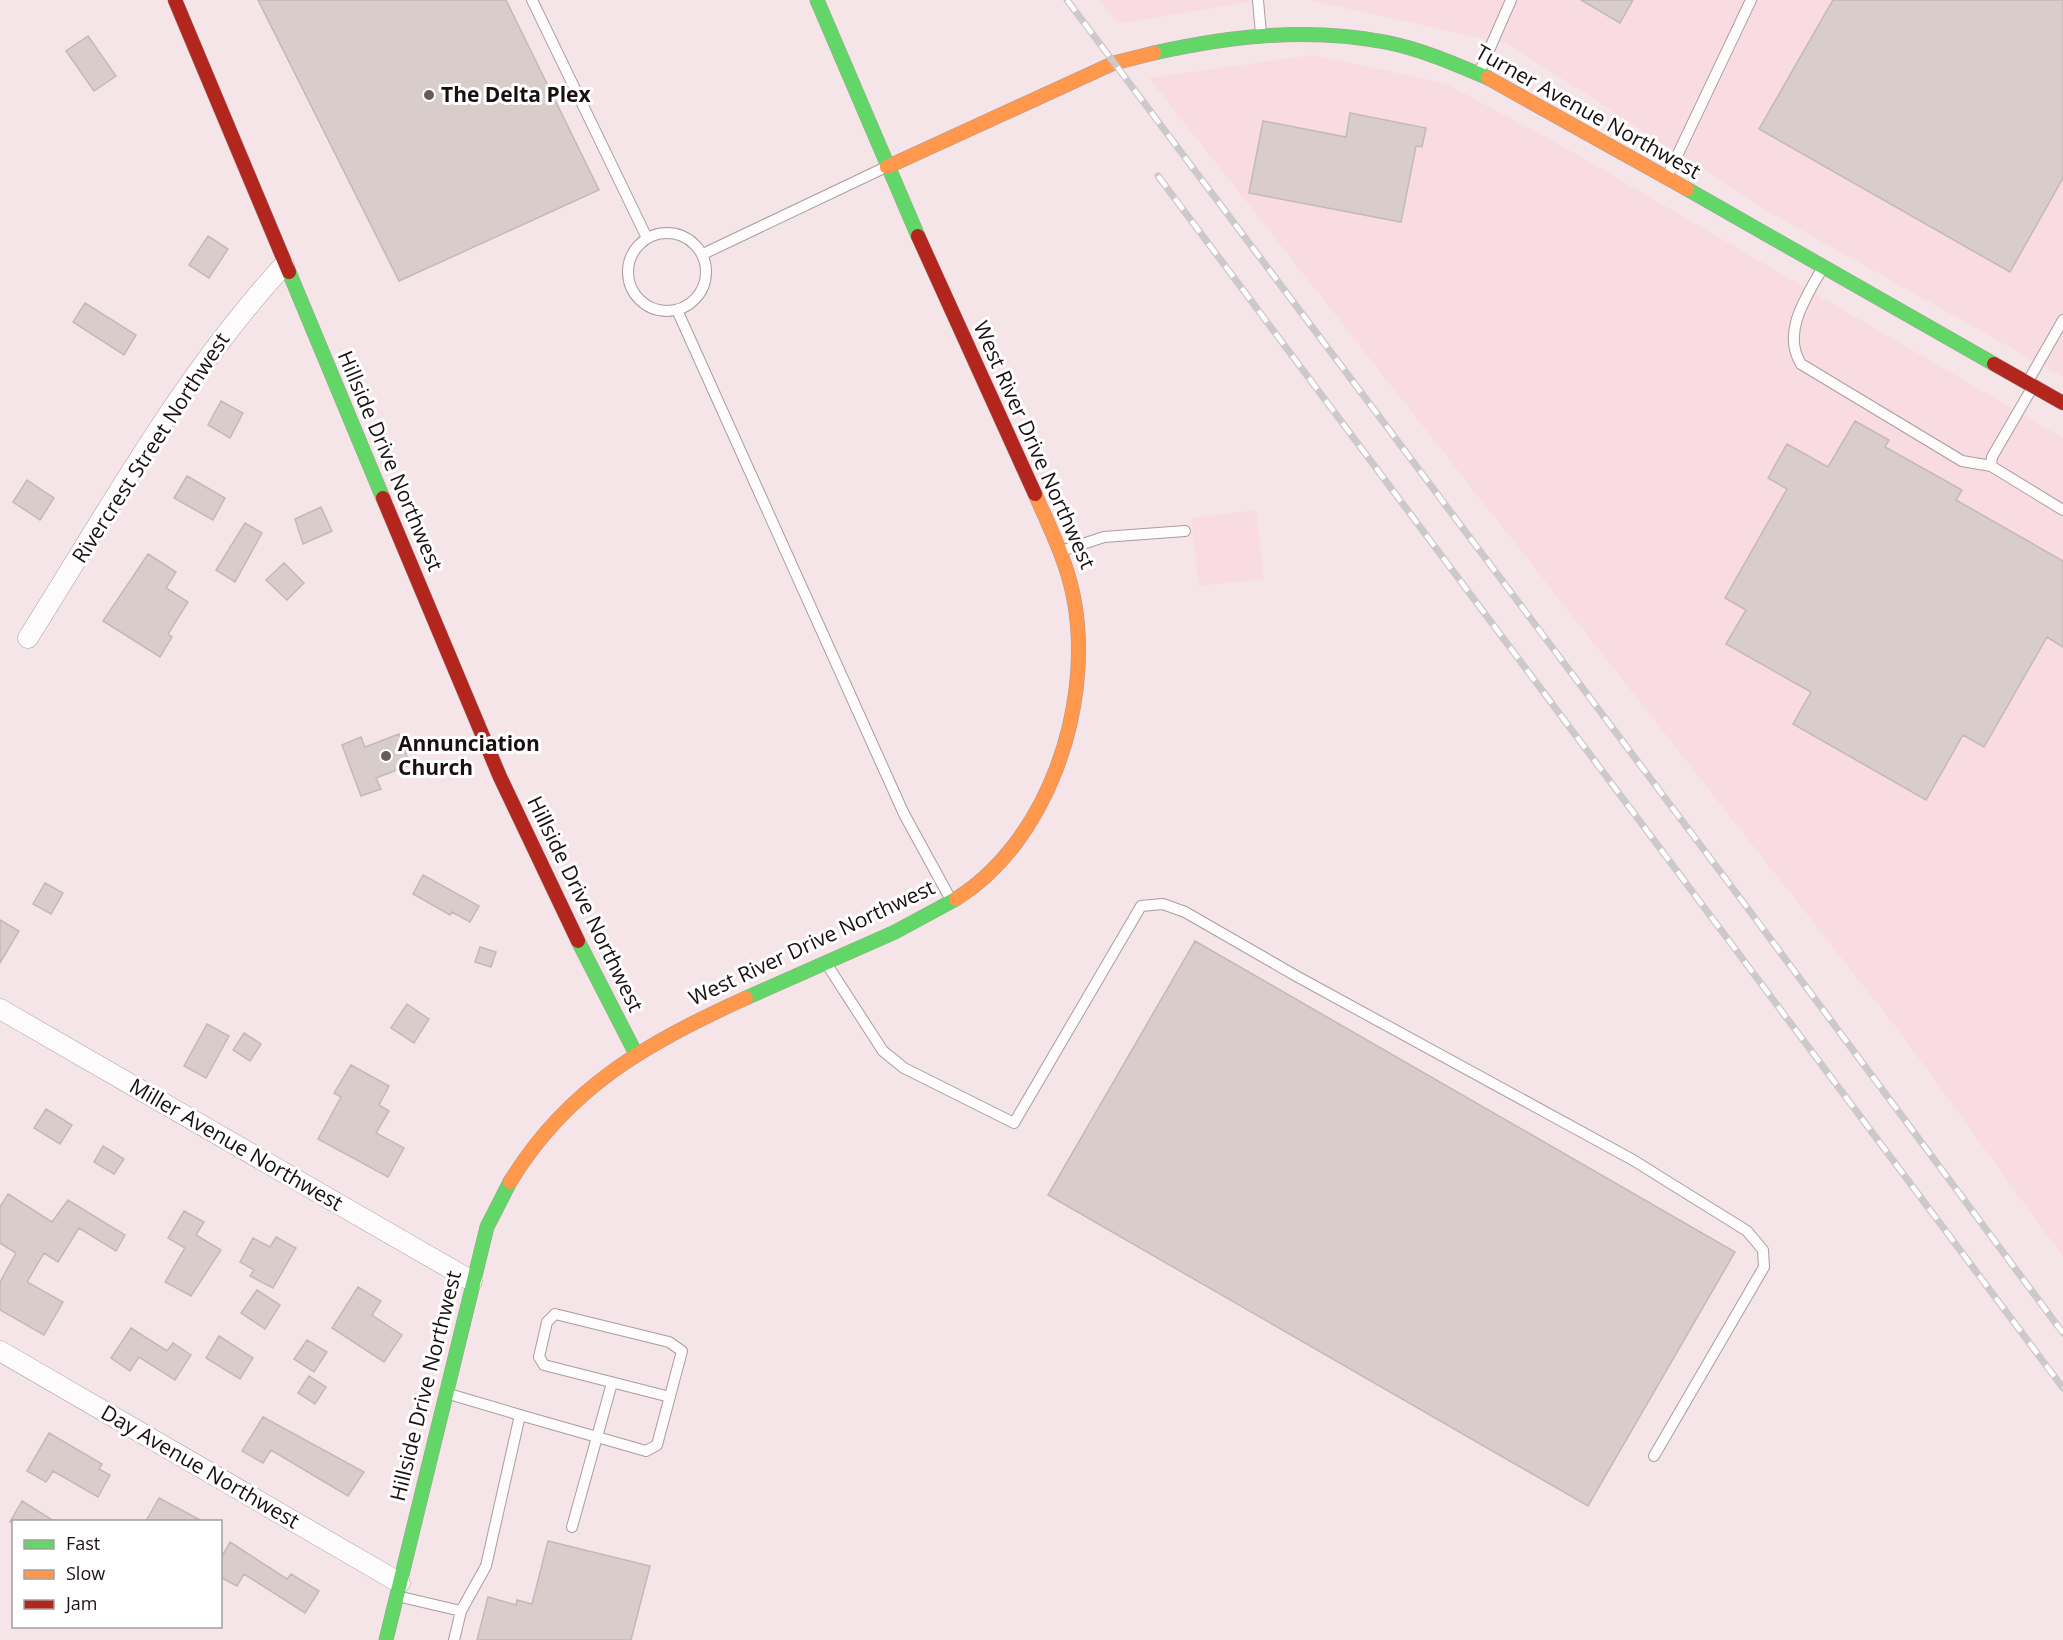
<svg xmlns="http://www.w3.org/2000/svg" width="2063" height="1640" font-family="'Open Sans',sans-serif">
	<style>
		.built { fill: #f8dce1 }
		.building { fill: #d9cdcc; stroke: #c4b8b8; stroke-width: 1.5 }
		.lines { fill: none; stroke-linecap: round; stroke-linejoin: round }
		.lane-casing { stroke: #a99d9f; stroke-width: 12 }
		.street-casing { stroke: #a99d9f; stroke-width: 21 }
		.fast-casing { stroke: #a99d9f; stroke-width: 15 }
		.slow-casing { stroke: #a99d9f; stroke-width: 15 }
		.jam-casing { stroke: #a99d9f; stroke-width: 15 }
		.lane { stroke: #fefbfc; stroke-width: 10 }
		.street { stroke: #fefbfc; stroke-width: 20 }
		.fast { stroke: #63d668; stroke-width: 14 }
		.slow { stroke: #ff974d; stroke-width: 14 }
		.jam { stroke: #b3261e; stroke-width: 14 }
		.rail-casing { stroke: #cdc8c9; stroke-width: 7 }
		.rail { stroke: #fff; stroke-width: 4.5; stroke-dasharray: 14; stroke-linecap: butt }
		.poi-dot { fill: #675b5d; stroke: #fff; stroke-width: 2 }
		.labels { text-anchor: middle; stroke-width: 6; stroke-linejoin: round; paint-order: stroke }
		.poi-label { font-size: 21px; font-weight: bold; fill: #1a1012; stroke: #fff; text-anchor: start }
		.street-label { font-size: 21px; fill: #1a1012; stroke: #fff }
	</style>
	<rect width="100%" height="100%" fill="#f5e5e8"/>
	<path class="built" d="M1100,0H1262L1118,24Z
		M1309,0H2063V377L1769,212L1508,44Z
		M1313,55L1444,83L1555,142L2063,438V1257L1902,1035L1149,78Z
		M1256,510L1264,579L1199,586L1191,518Z"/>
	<path class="building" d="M258,0H506L599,190L399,281Z
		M1581,0H1633L1620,23Z
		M1833,0H2063V178L2010,272L1759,129Z
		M88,36L116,76L94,91L66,51Z
		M1350,113L1426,128L1422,147L1416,146L1401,222L1249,193L1263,121L1346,137Z
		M208,236L228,249L209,278L189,265Z
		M85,303L136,335L124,355L73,322Z
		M221,401L243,413L230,438L208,425Z
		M1855,421L1889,440L1885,447L1962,490L1956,500L2063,561V647L2047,637L1984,747L1963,735L1926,800L1793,724L1811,692L1726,644L1746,610L1725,598L1787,489L1768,478L1787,444L1828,467Z
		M187,476L225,498L213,520L174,498Z
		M27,480L54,498L40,520L13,502Z
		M321,507L332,531L303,544L295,519Z
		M245,523L262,533L235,582L216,570Z
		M148,554L176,572L166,588L188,602L168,634L172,637L160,657L103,621Z
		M284,563L304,583L287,600L266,580Z
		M399,734L410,765L376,778L381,789L361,796L342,745L361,737L365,747Z
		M423,875L479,906L470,922L452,912L450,915L413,894Z
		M45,883L63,893L51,914L33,904Z
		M0,920L19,931L0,963Z
		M1195,941L1735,1252L1588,1506L1048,1195Z
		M480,947L496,952L491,967L475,962Z
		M407,1004L429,1019L414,1043L391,1028Z
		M207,1024L229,1036L206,1078L184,1066Z
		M244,1033L261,1044L250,1061L233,1050Z
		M351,1065L389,1086L379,1105L389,1111L376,1133L404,1148L388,1177L318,1139L341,1097L334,1093Z
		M46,1109L72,1125L60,1144L34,1128Z
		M103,1146L124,1159L114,1174L94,1162Z
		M8,1194L52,1222L68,1200L125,1235L116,1251L79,1228L58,1262L44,1253L27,1282L63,1302L44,1335L0,1310V1282L16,1253L0,1243V1207Z
		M184,1211L204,1222L196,1235L221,1250L191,1296L165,1282L185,1248L168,1238Z
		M276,1237L296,1248L273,1288L250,1276L254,1270L240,1262L253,1238L270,1247Z
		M358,1287L381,1301L372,1315L402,1335L384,1362L332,1328Z
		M257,1290L280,1305L265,1329L241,1313Z
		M131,1328L167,1351L173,1343L191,1355L175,1380L139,1357L130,1371L111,1358Z
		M219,1336L253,1358L240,1379L206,1358Z
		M307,1340L327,1352L314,1372L294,1359Z
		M309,1376L326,1387L315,1404L298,1393Z
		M263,1417L364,1472L348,1496L271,1450L263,1463L242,1451Z
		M49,1433L102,1464L99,1469L110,1475L98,1497L53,1471L46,1482L27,1471Z
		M159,1498L202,1521H146Z
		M22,1501L54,1521L10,1522Z
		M548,1541L650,1566L631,1640H477L488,1597L516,1605L517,1600L532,1604Z
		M230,1542L287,1579L291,1574L319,1591L305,1613L244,1574L237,1586L220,1577V1560Z"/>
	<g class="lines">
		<defs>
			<path id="lane" d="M532,0L647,238
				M1258,0L1261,34
				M1479,73L1511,0
				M1667,177L1751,0
				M628 272a39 39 0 1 1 78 0a39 39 0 1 1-78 0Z
				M703,254L886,167
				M1823,267C1807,296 1781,332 1801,364L1962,461L1991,466
				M677,310L904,814L951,900
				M2027,383L2063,320
				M2032,388L1992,457L1991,466L2063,510
				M1061,551L1104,537L1185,531
				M826,963L883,1051L904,1068L1014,1123L1141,906L1163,904L1185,912L1298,977L1633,1160L1747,1231L1763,1250L1764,1267L1654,1456
				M449,1394L520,1415L486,1566L461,1611
				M520,1415L646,1451L657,1445L682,1351L669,1342L555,1314L547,1322L539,1357L544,1365L670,1397
				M572,1527L612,1383
				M397,1596L461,1611L454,1640"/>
			<path id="street" d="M28,638C108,511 182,376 284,265
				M0,1009L472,1281
				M0,1351L400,1583"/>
			<path id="fast" d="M817,0L918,236
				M1154,53C1230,36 1308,27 1385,42C1421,49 1455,64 1488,78
				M1687,189L1994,364
				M289,272L383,498
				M578,941L636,1054
				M746,998L895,932L956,899
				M386,1640L487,1227L510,1182"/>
			<path id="slow" d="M1488,78L1687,189
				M887,167L1114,63L1154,53
				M956,899C1047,842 1092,709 1075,605C1069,566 1051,530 1035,494
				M510,1182C567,1088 648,1042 746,998"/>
			<path id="jam" d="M175,0L289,272
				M918,236L1035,494
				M1994,364L2063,403
				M383,498L500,777L578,941"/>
		</defs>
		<use href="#lane" class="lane-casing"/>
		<use href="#street" class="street-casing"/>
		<use href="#fast" class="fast-casing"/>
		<use href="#slow" class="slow-casing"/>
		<use href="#jam" class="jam-casing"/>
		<use href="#lane" class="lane"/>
		<use href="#street" class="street"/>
		<use href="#fast" class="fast"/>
		<use href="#slow" class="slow"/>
		<use href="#jam" class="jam"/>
		<defs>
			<path id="rail" d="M1067,0L1746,906L2063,1333
				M1158,176L2063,1388"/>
		</defs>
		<use href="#rail" class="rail-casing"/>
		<use href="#rail" class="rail"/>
	</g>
	<g class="poi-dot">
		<circle cx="429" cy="95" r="6"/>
		<circle cx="386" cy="756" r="6"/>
	</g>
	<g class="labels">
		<g class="poi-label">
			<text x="441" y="102">The Delta Plex</text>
			<text x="398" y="751">Annunciation<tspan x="398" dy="24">Church</tspan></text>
		</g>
		<g class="street-label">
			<text transform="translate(1588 112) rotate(29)" y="7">Turner Avenue Northwest</text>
			<text transform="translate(1034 445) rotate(66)" y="7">West River Drive Northwest</text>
			<text transform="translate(151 448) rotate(-57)" y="7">Rivercrest Street Northwest</text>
			<text transform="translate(390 461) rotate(67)" y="7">Hillside Drive Northwest</text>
			<text transform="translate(585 904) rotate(64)" y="7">Hillside Drive Northwest</text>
			<text transform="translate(812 943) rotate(-25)" y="7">West River Drive Northwest</text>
			<text transform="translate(236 1145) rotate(30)" y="7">Miller Avenue Northwest</text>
			<text transform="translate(426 1386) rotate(-76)" y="7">Hillside Drive Northwest</text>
			<text transform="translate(200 1467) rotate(30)" y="7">Day Avenue Northwest</text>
		</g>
	</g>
	<rect x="12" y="1520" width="210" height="108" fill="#ffffff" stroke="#a39fa0" stroke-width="1.5"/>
	<rect x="24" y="1540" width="30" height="9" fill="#63d668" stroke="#a39fa0" stroke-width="1.5"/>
	<text x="66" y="1550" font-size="18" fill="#1a1012">Fast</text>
	<rect x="24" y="1570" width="30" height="9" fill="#ff974d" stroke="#a39fa0" stroke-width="1.5"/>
	<text x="66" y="1580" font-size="18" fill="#1a1012">Slow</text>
	<rect x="24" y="1600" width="30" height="9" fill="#b3261e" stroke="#a39fa0" stroke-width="1.5"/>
	<text x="66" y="1610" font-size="18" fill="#1a1012">Jam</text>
</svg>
